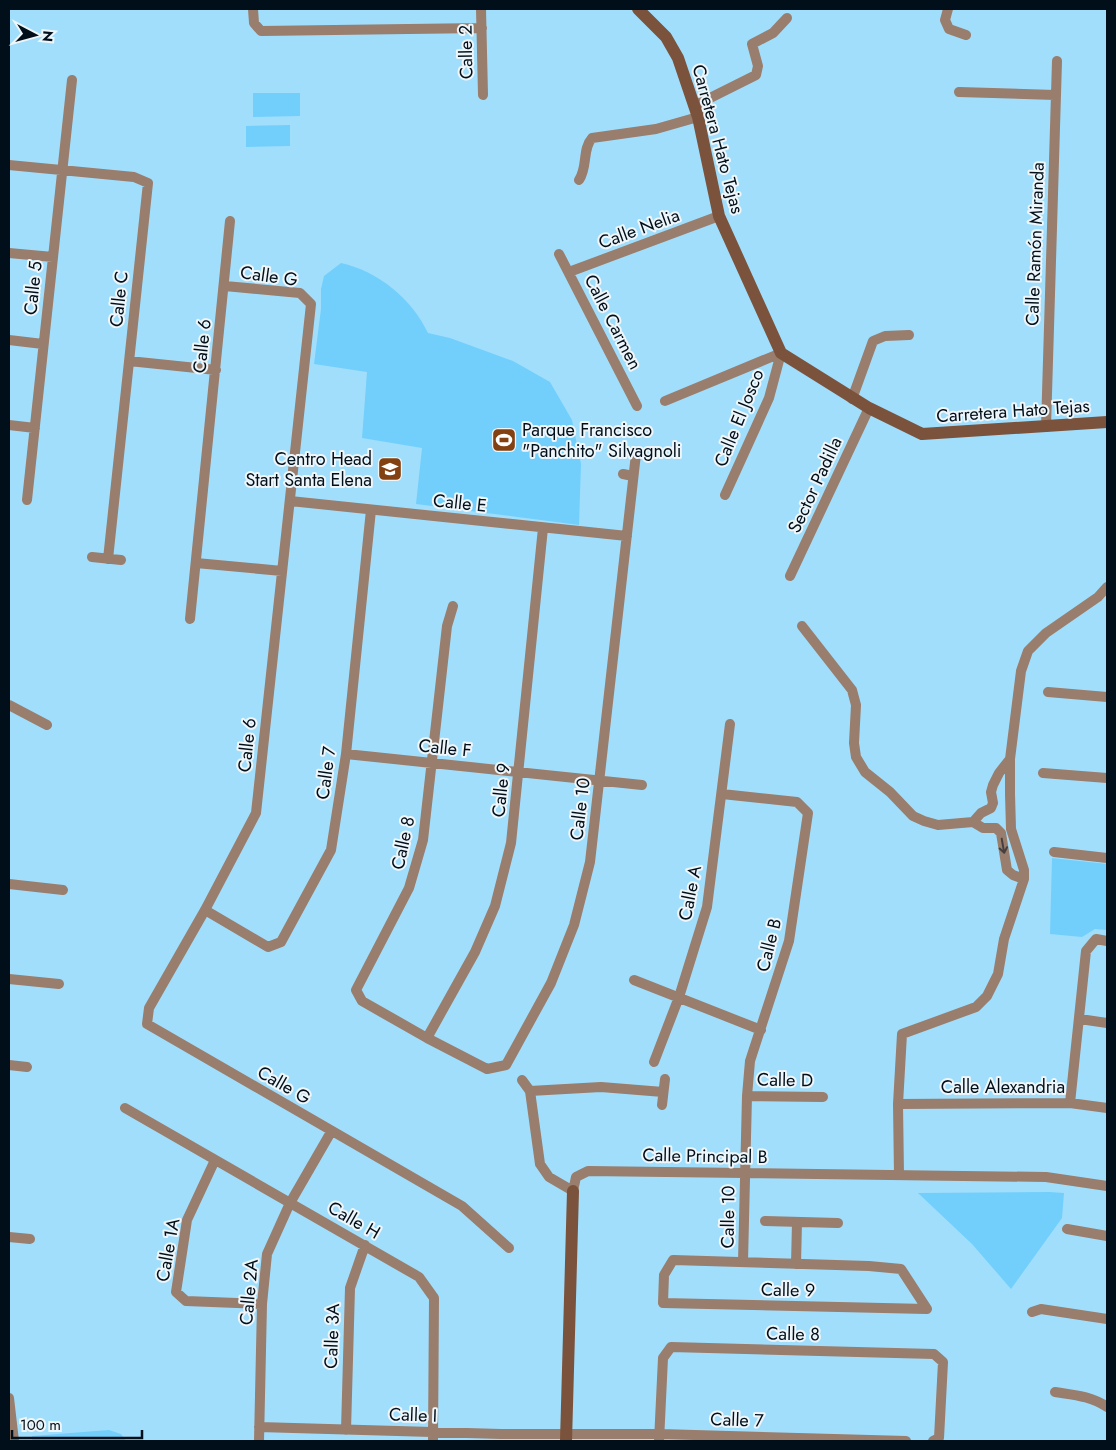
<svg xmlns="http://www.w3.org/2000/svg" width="1116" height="1450" font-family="Jost,sans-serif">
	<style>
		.green { fill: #72cffb }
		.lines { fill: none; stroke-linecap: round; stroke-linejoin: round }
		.street { stroke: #997d6d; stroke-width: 10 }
		.secondary { stroke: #7b533c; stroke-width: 12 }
		.oneway { stroke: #45403f }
		.labels { text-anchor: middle; stroke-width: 4; stroke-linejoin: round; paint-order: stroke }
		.street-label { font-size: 18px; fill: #000f1a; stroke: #eff6fa }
		.poi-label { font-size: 18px; fill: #000f1a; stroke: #eff6fa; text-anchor: start }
	</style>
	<rect width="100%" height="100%" fill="#a1defc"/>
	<path class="green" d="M253,93H300V116L253,117Z
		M290,125V146L246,147V126Z
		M341,263C378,271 412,299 428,333L450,338L513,361L550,382L572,420L581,464L579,525L416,504L422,448L362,438L367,372L314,364L321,309V289L324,276Z
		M1052,858L1107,864V930L1095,929L1082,937L1050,934Z
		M1049,1192L1064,1193L1062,1218L1011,1289L972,1244L918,1193Z
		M109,1430L121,1434L126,1441H32V1436Z"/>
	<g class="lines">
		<path class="street" d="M253,9L254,23L261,31L482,28
			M481,9L483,95
			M948,9L945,20L949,29L966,35
			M959,92L1055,95
			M694,106L756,75L758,66L752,44L773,33L787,18
			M9,165L134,177L148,183L108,559
			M579,180C588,167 582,149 592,138L656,129L698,117
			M9,253L53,257
			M559,254L637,406
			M569,272L719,216
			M225,286L300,293L311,304L256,813L205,910L149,1008L147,1024L462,1206L509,1248
			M9,340L43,344
			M129,361L216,370
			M852,399L873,341L885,336L909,335
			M665,401L781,353
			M9,425L35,428
			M1046,427L1057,61
			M623,474L633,476
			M725,495L769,398L781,353
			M27,500L72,80
			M290,501L627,536
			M92,557L121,560
			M196,563L282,571
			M790,576L869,408
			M453,606L447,626L423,840L409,888L356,990L362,1001L427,1038L487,1069L506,1065L551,983L574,925L590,862L636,454
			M190,619L230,221
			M802,626L852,690L856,705L854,743L856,757L865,772L890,792L913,816L924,821L938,825L973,822L983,828H996L1001,833L1007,870L1013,875L1024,879
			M1048,692L1107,697
			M9,705L47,725
			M346,754L642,785
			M1043,773L1107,778
			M722,794L797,802L808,813L789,941L750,1061L747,1096L743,1262
			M973,822L981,813L991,808L993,803L991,792L993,785L999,773L1010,759
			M1054,852L1107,858
			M9,884L63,890
			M205,910L268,947L281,942L331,850L346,754L371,510
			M9,979L59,984
			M634,980L761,1030
			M1080,1019L1107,1023
			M427,1038L475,952L495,906L511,843L543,528
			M654,1062L679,997L707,907L730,724
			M9,1065L27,1067
			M522,1080L530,1091L540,1164L549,1177L573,1191L576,1177L588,1171L1046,1177L1107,1186
			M530,1091L601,1087L663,1092
			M747,1096L823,1097
			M1070,1103L1086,951L1096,939L1107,941
			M898,1104L1070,1103L1107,1108
			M662,1105L665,1079
			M125,1108L419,1277L434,1298L433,1441
			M215,1160L187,1220L176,1292L186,1301L262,1304
			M899,1175L898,1104L902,1034L976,1007L987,996L998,974L1004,939L1024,879V870L1011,829L1010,794V759L1021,671L1028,651L1046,633L1098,597L1107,587
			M765,1221L838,1223
			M1067,1229L1107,1236
			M9,1237L30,1239
			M673,1260L869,1266L901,1269L927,1309L663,1303L664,1275Z
			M796,1264L797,1222
			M1032,1312L1041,1309L1107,1319
			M1055,1392C1074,1395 1091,1396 1107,1407
			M9,1398L14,1441
			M259,1427L501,1434H660L906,1441
			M346,1430L350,1288L365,1245
			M259,1441L262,1304L267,1254L290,1203L331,1132
			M659,1441L663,1358L671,1347L934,1354L943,1362L939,1438L933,1441"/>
		<path class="secondary" d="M638,9L666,37L678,58L698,117L719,216L781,353L869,408L922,434L1107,422
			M566,1441L573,1191"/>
	</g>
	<defs><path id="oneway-shaft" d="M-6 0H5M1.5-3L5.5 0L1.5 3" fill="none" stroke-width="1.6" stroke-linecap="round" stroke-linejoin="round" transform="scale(1.25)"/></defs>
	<use class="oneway" href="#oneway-shaft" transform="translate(1003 846) rotate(80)"/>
	<defs>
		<symbol id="stadium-square" viewBox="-11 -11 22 22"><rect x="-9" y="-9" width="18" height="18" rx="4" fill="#834011" stroke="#eff6fa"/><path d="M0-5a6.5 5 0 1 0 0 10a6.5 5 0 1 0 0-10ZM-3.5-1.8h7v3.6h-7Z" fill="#fff"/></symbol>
		<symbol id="school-square" viewBox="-11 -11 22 22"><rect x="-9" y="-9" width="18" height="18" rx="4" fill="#834011" stroke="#eff6fa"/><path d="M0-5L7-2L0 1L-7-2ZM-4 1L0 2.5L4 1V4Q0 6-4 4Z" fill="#fff"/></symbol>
	</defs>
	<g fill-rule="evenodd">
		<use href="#stadium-square" x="490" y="426" width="28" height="28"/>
		<use href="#school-square" x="376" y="455" width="28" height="28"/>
	</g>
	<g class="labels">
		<g class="street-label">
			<text transform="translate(466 52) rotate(-91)" y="6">Calle 2</text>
			<text transform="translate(718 139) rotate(75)" y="6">Carretera Hato Tejas</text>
			<text transform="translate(639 229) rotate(-20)" y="6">Calle Nelia</text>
			<text transform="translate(1035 244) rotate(-88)" y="6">Calle Ramón Miranda</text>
			<text transform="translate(269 276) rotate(8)" y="6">Calle G</text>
			<text transform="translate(33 288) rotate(-84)" y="6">Calle 5</text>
			<text transform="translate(119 299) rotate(-84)" y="6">Calle C</text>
			<text transform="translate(613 322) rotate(63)" y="6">Calle Carmen</text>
			<text transform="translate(202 346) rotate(-84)" y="6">Calle 6</text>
			<text transform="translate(1013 411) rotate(-4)" y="6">Carretera Hato Tejas</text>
			<text transform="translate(739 418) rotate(-68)" y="6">Calle El Josco</text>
			<text transform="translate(815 485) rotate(-65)" y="6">Sector Padilla</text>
			<text transform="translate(460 503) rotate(6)" y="6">Calle E</text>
			<text transform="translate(247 745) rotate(-84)" y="6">Calle 6</text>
			<text transform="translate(445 748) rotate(6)" y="6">Calle F</text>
			<text transform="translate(326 773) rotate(-82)" y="6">Calle 7</text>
			<text transform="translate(501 790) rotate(-84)" y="6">Calle 9</text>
			<text transform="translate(580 809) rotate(-83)" y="6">Calle 10</text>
			<text transform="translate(403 843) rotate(-78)" y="6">Calle 8</text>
			<text transform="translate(690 893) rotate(-79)" y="6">Calle A</text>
			<text transform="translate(769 945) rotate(-76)" y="6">Calle B</text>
			<text transform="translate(785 1080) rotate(1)" y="6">Calle D</text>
			<text transform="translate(284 1085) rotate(30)" y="6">Calle G</text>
			<text x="1003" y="1093">Calle Alexandria</text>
			<text transform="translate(705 1156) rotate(1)" y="6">Calle Principal B</text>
			<text transform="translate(728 1217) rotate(-89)" y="6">Calle 10</text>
			<text transform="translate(354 1220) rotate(30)" y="6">Calle H</text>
			<text transform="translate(168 1250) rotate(-80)" y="6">Calle 1A</text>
			<text transform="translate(788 1290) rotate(1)" y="6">Calle 9</text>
			<text transform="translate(249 1292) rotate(-85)" y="6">Calle 2A</text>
			<text transform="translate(793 1334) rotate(1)" y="6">Calle 8</text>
			<text transform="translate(332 1336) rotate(-88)" y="6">Calle 3A</text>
			<text transform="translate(413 1415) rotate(2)" y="6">Calle I</text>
			<text transform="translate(737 1420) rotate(2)" y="6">Calle 7</text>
		</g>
		<g class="poi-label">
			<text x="522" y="436">Parque Francisco<tspan x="522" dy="21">"Panchito" Silvagnoli</tspan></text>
			<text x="372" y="465" text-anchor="end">Centro Head<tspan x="372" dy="21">Start Santa Elena</tspan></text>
		</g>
	</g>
	<rect width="1116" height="1450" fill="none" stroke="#000f1a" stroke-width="20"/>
	<g transform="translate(35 35) rotate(96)" stroke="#eff6fa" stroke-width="4" paint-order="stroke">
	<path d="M0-4L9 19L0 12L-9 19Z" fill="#000f1a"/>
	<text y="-8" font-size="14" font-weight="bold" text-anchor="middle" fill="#000f1a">N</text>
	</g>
	<path d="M12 1430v8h130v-8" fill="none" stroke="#000f1a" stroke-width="2.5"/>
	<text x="20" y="1430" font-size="15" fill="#000f1a" stroke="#eff6fa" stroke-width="4" paint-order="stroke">100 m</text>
</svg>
